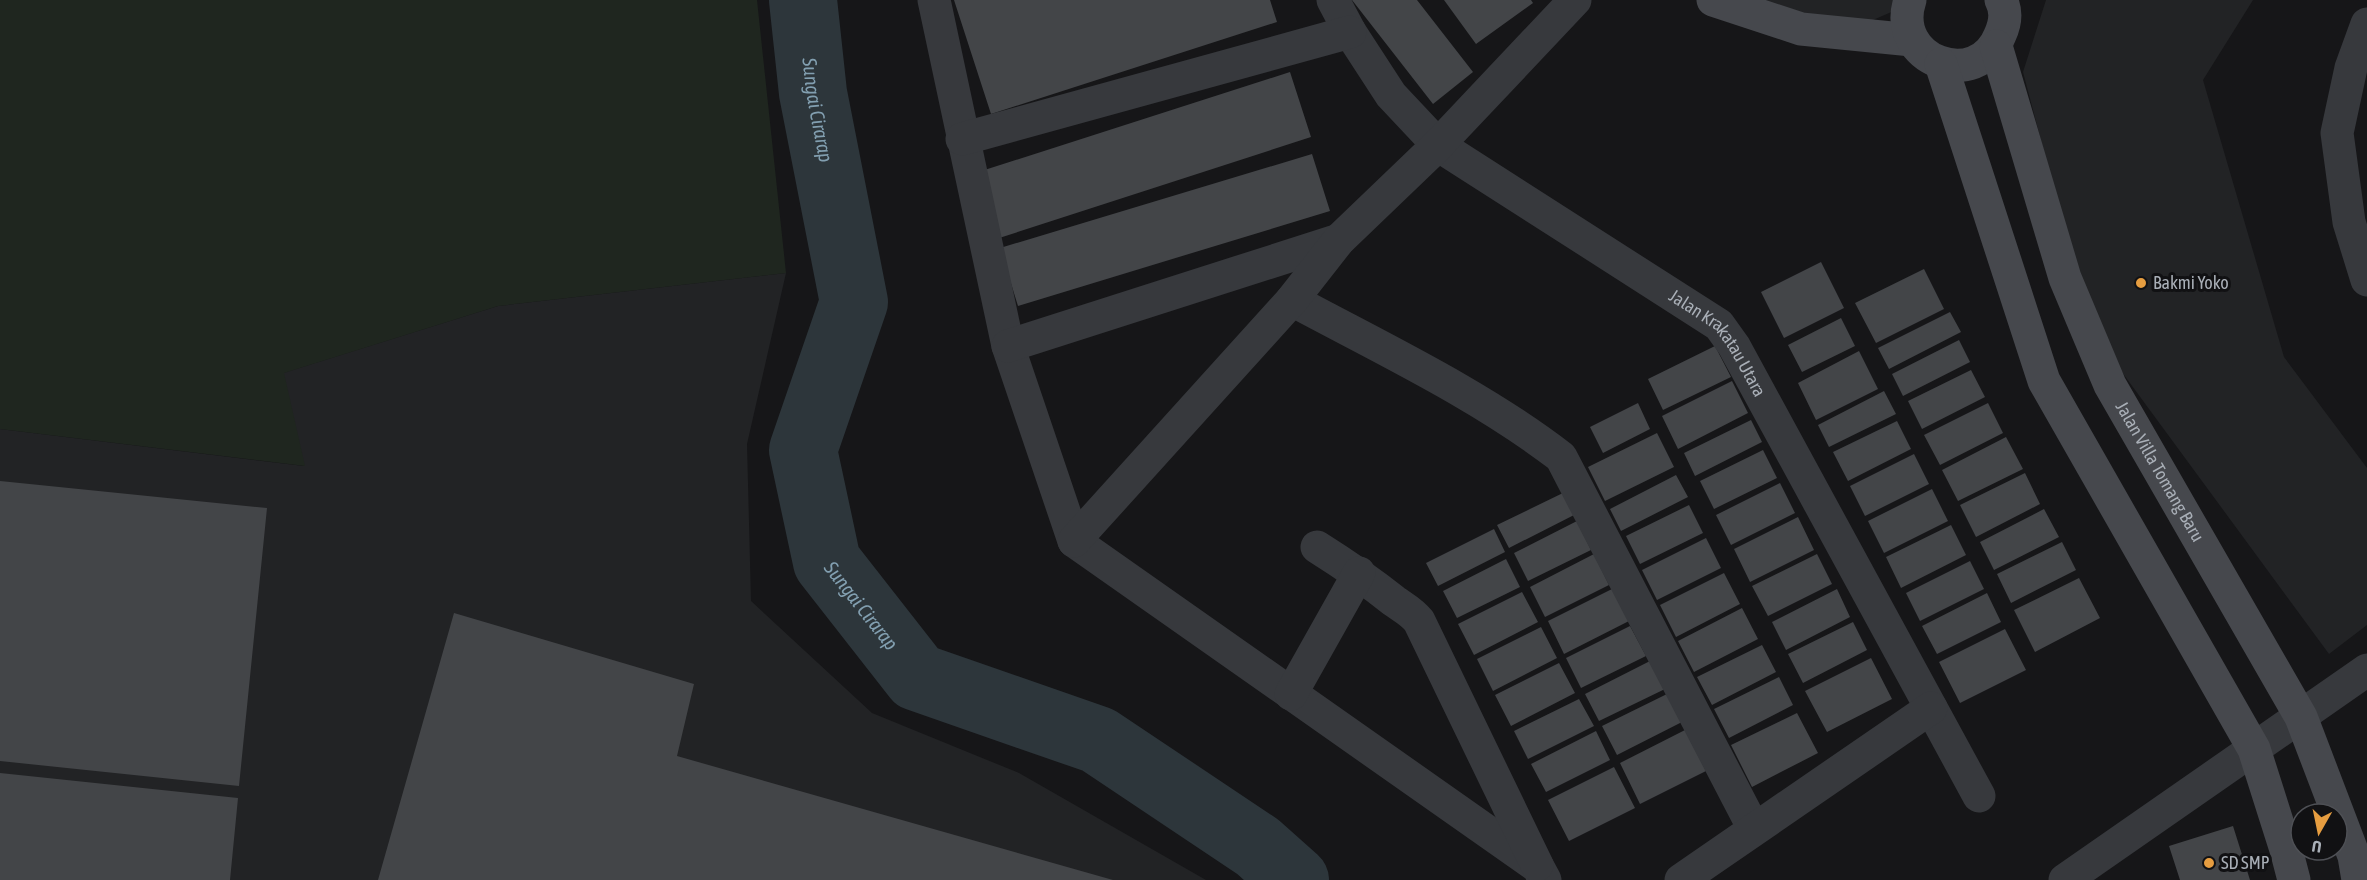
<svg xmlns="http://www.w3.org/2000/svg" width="2367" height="880" font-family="'Asap Condensed',sans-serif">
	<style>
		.built { fill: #222325 }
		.green { fill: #1f261f }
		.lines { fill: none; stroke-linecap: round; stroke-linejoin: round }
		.river { stroke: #2d363b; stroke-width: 68 }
		.building { fill: #434548 }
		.street { stroke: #37393d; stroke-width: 33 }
		.secondary { stroke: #46484d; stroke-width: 33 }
		.poi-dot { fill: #e69d40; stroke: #111113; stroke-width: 2 }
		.labels { text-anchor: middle; stroke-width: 6; stroke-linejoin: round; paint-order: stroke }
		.poi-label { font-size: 18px; fill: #a9afb7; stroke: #111113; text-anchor: start }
		.street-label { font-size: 18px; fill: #a9afb7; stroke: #111113 }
		.water-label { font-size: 20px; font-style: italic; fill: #829fb0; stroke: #111113 }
	</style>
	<rect width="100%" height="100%" fill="#161618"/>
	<path class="built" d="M1733,0H1919L1843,33Z
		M2046,0H2253L2203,80L2284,357L2367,468V625L2329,654L2091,330L2023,72Z
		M786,273L747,444L751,601L872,713L1019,773L1206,880H0V429L304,466L283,373L498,306Z"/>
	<path class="green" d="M0,0H757L786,273L498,306L284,373L305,466L0,429Z"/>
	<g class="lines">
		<path class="river" id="s1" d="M803,0L813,93L854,302L803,450L827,562L917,677L1098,740L1258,847L1295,880"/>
	</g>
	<path class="building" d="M954,0H1270L1277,22L991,114Z
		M1352,0H1417L1473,72L1433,104Z
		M1444,0H1531L1533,3L1476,44Z
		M1290,72L1311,137L993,240L972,174Z
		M1312,154L1330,211L1018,306L1000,248Z
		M1821,262L1844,308L1784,338L1761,292Z
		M1924,269L1944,309L1876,343L1855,303Z
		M1950,312L1961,332L1889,369L1878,348Z
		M1841,318L1855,346L1802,372L1788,345Z
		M1959,340L1970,362L1903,396L1892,374Z
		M1715,346L1731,377L1663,410L1648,379Z
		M1859,351L1878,389L1816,420L1798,383Z
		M1971,370L1985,397L1922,429L1908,401Z
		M1732,381L1748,413L1678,449L1662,416Z
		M1884,391L1896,414L1829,447L1818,425Z
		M1638,403L1650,429L1603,453L1590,427Z
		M1988,403L2003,433L1940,465L1924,435Z
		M1751,420L1762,442L1695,476L1684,453Z
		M1897,421L1911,449L1848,481L1833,452Z
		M1657,433L1674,467L1605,501L1588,467Z
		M2006,437L2023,469L1958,501L1942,470Z
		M1763,450L1777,478L1714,509L1700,481Z
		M1914,454L1929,484L1865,516L1850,486Z
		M2025,473L2040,504L1976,537L1960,505Z
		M1676,475L1688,497L1621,531L1610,509Z
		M0,481L267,508L239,786L0,761Z
		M1780,483L1795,513L1731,545L1716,515Z
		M1932,489L1948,521L1884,553L1868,521Z
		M1565,492L1576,514L1509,548L1497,525Z
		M1689,505L1703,533L1640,564L1626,536Z
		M2044,509L2059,537L1994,570L1980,542Z
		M1798,517L1814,550L1750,582L1734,549Z
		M1577,521L1591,550L1528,581L1514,553Z
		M1951,525L1966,555L1901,588L1886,557Z
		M1494,529L1505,552L1438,586L1426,563Z
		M1706,538L1721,568L1657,600L1642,570Z
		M2062,542L2076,570L2011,603L1997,574Z
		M1594,554L1609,585L1545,617L1530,587Z
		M1817,554L1832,584L1768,616L1752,586Z
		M1506,559L1520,587L1457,618L1443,591Z
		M1970,561L1984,589L1920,621L1906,593Z
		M1724,573L1740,604L1676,637L1660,605Z
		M2079,578L2100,618L2035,652L2014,610Z
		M1612,589L1629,621L1564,654L1548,621Z
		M1837,589L1850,617L1786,650L1772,622Z
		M1522,592L1538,622L1474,655L1458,624Z
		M1987,593L2001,622L1937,654L1922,626Z
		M1742,608L1758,639L1694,672L1678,641Z
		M454,613L694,684L677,756L1113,880H378Z
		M1853,622L1867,650L1803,683L1788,654Z
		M1630,626L1646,656L1581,688L1566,658Z
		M1541,627L1557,658L1493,691L1477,659Z
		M2005,629L2026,670L1960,703L1939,662Z
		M1762,645L1776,672L1712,705L1697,677Z
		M1871,658L1892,699L1827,732L1805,691Z
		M1650,661L1665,689L1599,721L1585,694Z
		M1559,663L1575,693L1511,726L1495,695Z
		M1779,677L1793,705L1729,738L1714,709Z
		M1667,694L1682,722L1617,755L1602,726Z
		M1579,699L1594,726L1528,759L1514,731Z
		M1797,713L1818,753L1752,787L1731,745Z
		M1685,730L1706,771L1640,804L1620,763Z
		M1596,731L1610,760L1546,792L1531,764Z
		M1614,767L1635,808L1569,841L1548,800Z
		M0,773L238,798L230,880H0Z
		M2233,826L2250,880H2180L2169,846Z"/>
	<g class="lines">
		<g class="street">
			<path d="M934,0L1008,346L1074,541L1538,867L1545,880"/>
			<path id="s2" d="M1333,0L1350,32L1391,95L1438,145L1719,325L1734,346L1979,796"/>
			<path d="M2367,24L2351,68L2337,133L2349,222L2367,280"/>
			<path d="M962,139L1350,32"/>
			<path d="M1292,300C1383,349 1479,394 1561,457L1754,829"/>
			<path d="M1008,346L1339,240"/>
			<path d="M1074,541L1292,300L1339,240L1438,145L1575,0"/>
			<path d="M1317,547C1344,564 1369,581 1394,601C1404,608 1412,612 1419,621L1537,865"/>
			<path d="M1291,694L1359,573"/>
			<path d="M1681,880L1931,708"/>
			<path d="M2065,880L2367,670"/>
		</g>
		<g class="secondary">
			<path d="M1713,0L1801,29L1912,40"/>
			<path d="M1910,0C1890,60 1977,93 2000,35C2005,24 2007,11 2001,0"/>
			<path id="s3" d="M1996,46L2065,278L2110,385L2301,717L2354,856L2358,880"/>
			<path d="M1941,64L2044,381L2254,749L2287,853L2294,880"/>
		</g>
	</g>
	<g class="poi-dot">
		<circle cx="2141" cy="283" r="6"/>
		<circle cx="2209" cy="863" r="6"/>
	</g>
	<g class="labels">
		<g class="poi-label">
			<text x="2153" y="289">Bakmi Yoko</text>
			<text x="2221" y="869">SD SMP</text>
		</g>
		<g class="street-label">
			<text dy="6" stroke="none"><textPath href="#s2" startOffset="526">Jalan Krakatau Utara</textPath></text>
			<text dy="6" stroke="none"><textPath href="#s3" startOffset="458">Jalan Villa Tomang Baru</textPath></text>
		</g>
		<g class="water-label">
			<text dy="7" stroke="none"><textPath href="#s1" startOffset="111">Sungai Cirarap</textPath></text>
			<text dy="7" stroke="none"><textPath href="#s1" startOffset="633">Sungai Cirarap</textPath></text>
		</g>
	</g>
	<g transform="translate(2319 832) rotate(189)"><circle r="28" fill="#111113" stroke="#4e5055" stroke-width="1.5"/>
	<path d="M0-4.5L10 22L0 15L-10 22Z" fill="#e69d40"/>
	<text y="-9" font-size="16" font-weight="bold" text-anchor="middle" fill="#a9afb7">U</text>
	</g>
</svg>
